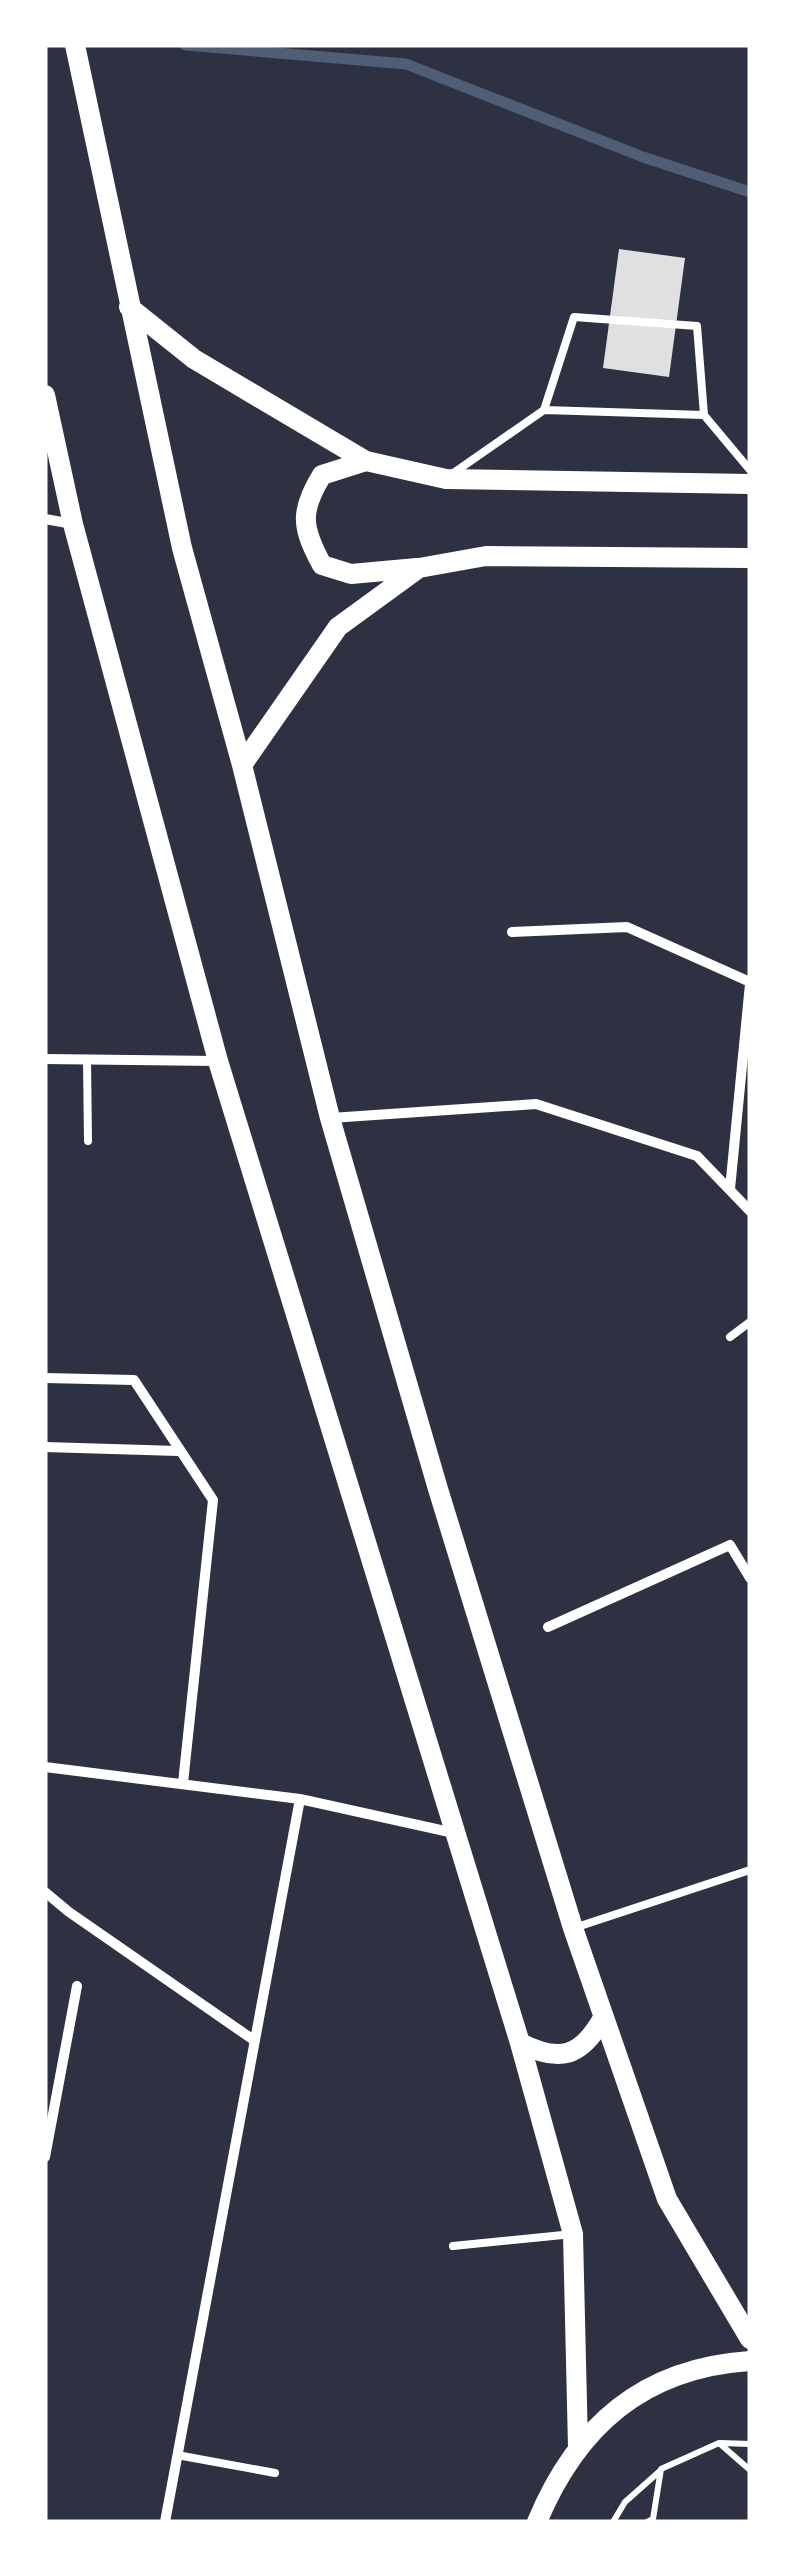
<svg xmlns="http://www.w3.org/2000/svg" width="795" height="2567" font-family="Literata,serif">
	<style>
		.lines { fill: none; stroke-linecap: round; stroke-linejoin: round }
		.stream { stroke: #4f5d75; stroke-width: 11 }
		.building { fill: #e0e0e3 }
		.path { stroke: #fff; stroke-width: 6 }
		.service { stroke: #fff; stroke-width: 8 }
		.minor { stroke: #fff; stroke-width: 10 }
		.secondary { stroke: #fff; stroke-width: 20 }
	</style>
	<rect width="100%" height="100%" fill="#2d3142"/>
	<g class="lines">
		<path class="stream" d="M185,45L406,64L643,157L750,192"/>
	</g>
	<path class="building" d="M619,249L685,258L669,377L603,368Z"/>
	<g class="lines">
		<path class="path" d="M721,2443L750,2444
			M613,2522L625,2502L661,2470
			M647,2522L653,2519L661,2469L719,2443L750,2470"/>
		<path class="service" d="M544,410L704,415
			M452,474L544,410L574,317L697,326L704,415L750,470
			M87,1060L88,1141
			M730,1337L750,1322
			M574,1928L750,1870
			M453,2246L573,2234
			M177,2455L275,2473"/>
		<path class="minor" d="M45,519L73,524
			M512,932L627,927L750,982
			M45,1059L217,1061
			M331,1118L536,1104L697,1156L750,1211
			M730,1189L750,984
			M45,1378L134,1380L213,1500L183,1783
			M45,1447L178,1451
			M548,1627L730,1545L750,1578
			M45,1767L300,1799L454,1833
			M45,1892L69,1912L255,2041
			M45,2157L77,1986
			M165,2522L300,1799"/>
		<path class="secondary" d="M75,45L182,548L242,765L330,1118L438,1489L573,1928L667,2199L750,2339
			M129,307L194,359L366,461L446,479L750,484
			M45,395L73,524L218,1061L520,2043L573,2234L578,2446
			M366,461L322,475C299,512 302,528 322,565L351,574L417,568
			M242,765L338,627L419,568L486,556L750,558
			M520,2043C560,2063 581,2057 603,2018
			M537,2522C577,2426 643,2368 750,2361"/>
	</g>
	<rect width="795" height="2567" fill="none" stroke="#ffffff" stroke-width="95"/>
</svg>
